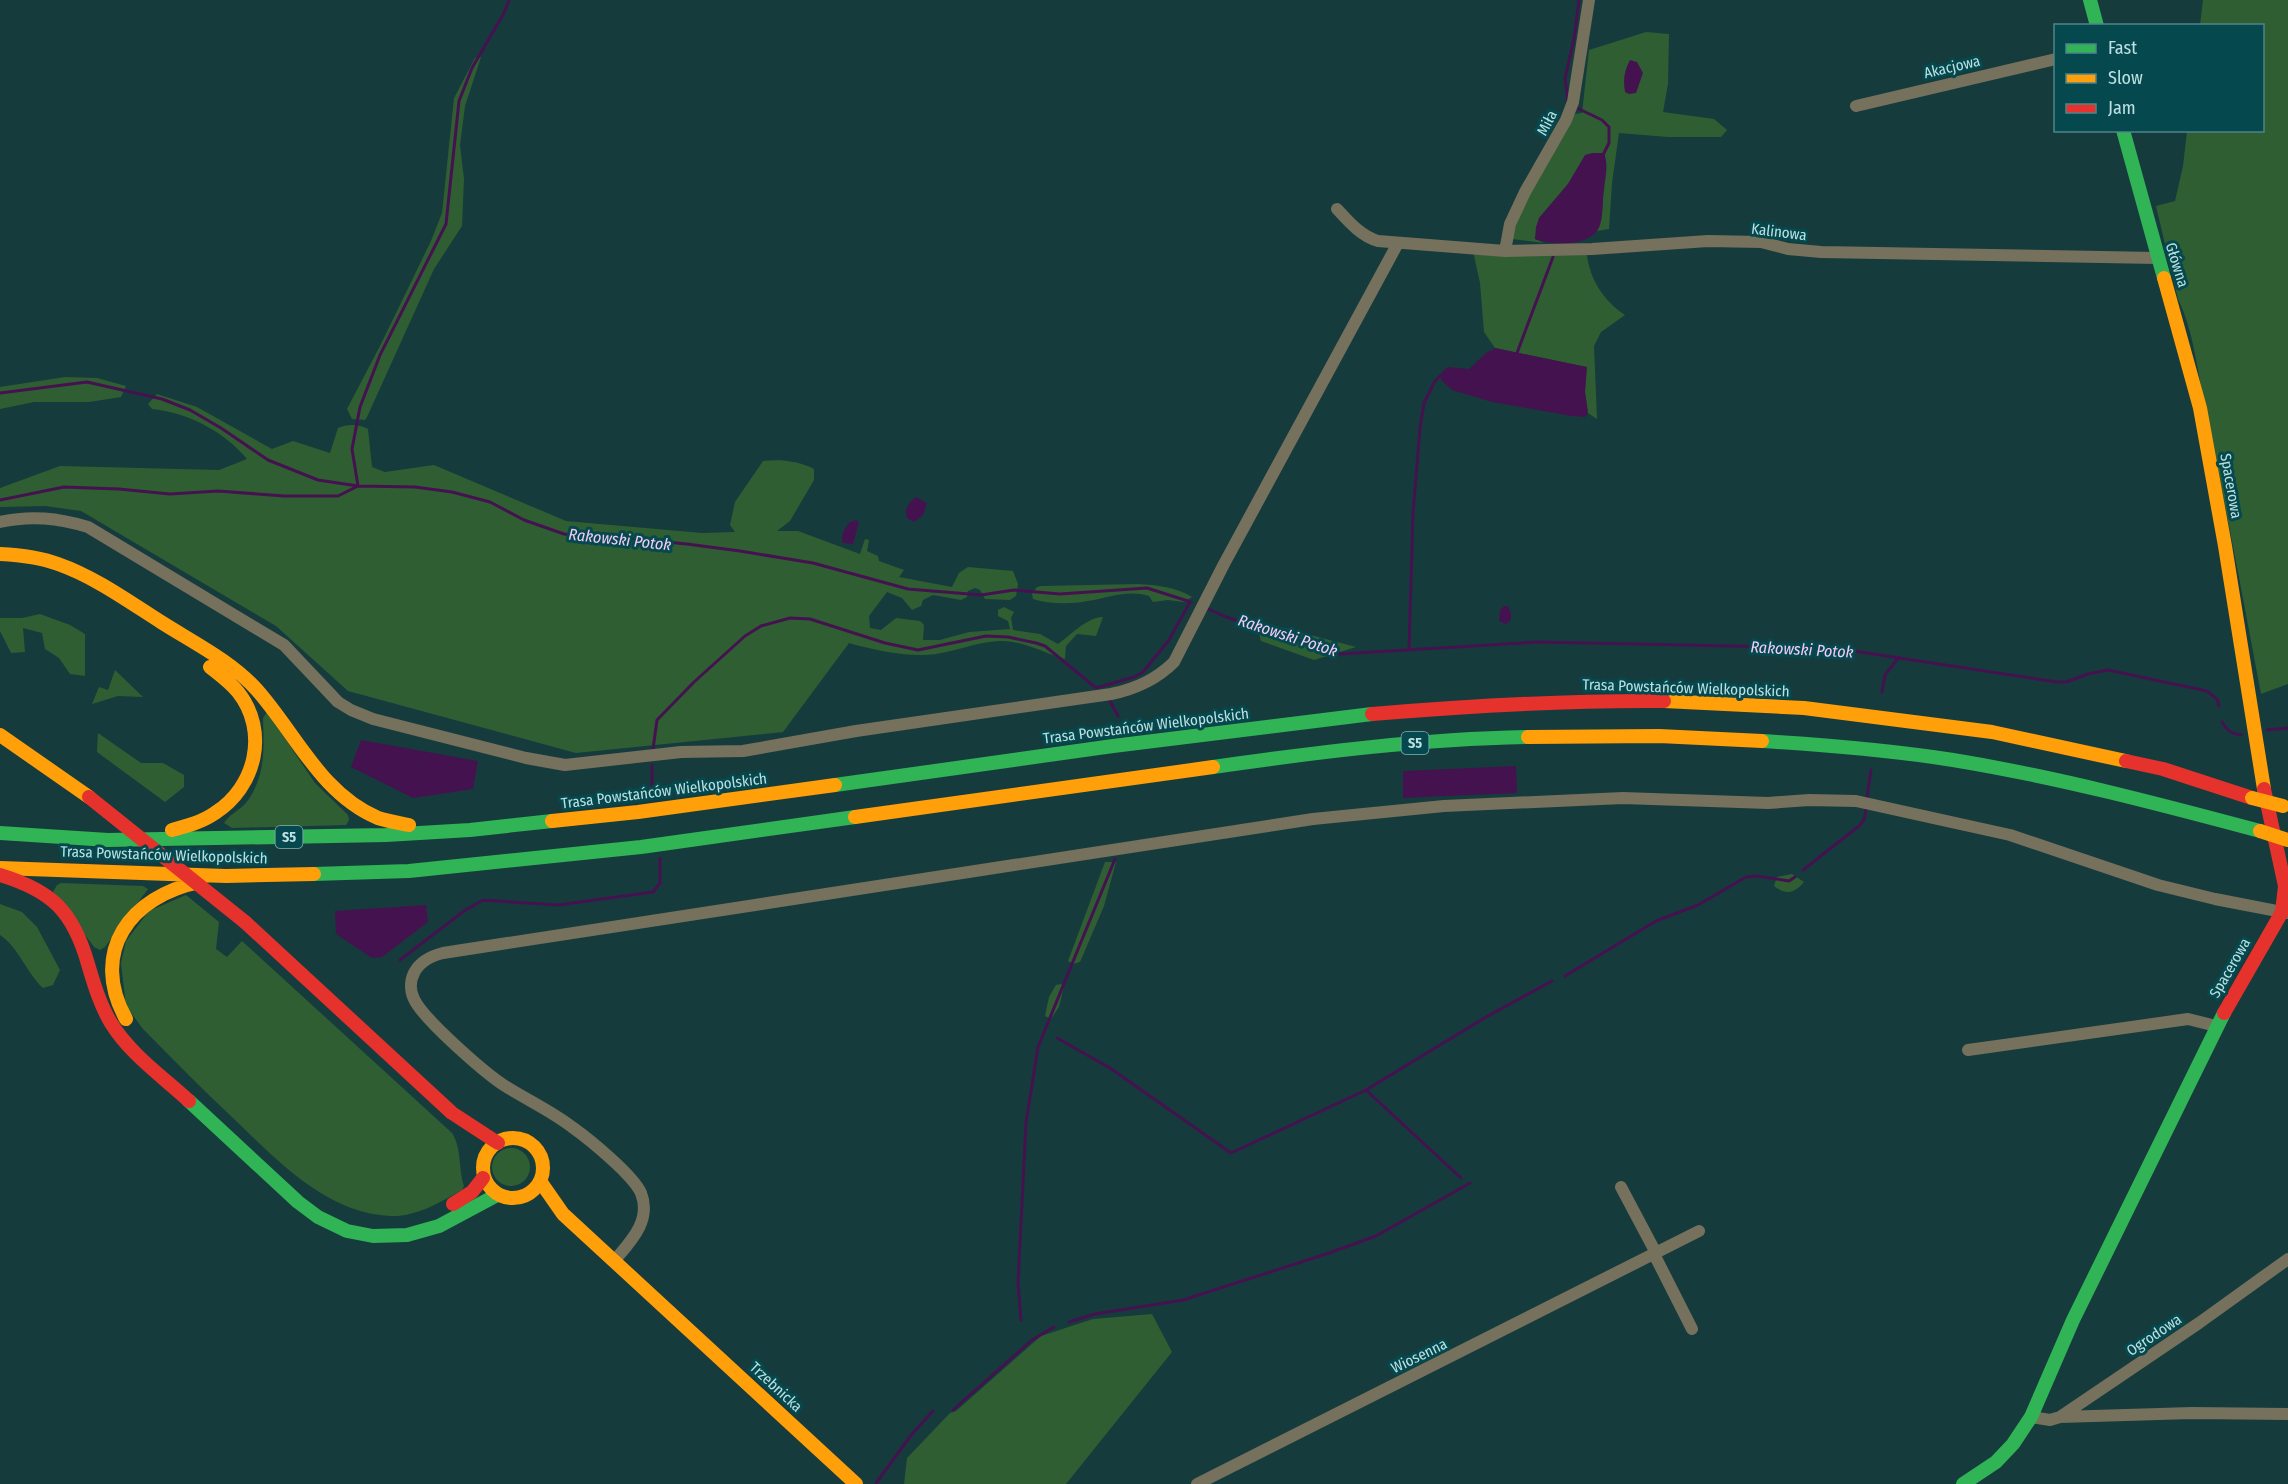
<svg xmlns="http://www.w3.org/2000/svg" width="2288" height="1484" font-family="'Fira Sans Condensed',sans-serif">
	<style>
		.green { fill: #305e33 }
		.water { fill: #451250 }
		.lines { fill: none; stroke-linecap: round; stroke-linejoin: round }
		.stream { stroke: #451250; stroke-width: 3 }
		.street { stroke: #75715c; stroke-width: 12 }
		.fast { stroke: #30b455; stroke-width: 14 }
		.slow { stroke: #ff9f0a; stroke-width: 14 }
		.jam { stroke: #e5322d; stroke-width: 14 }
		.slow-bridge { stroke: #ff9f0a; stroke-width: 14 }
		.jam-bridge { stroke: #e5322d; stroke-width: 14 }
		.labels { text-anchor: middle; stroke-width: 6; stroke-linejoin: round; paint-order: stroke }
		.shield { fill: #05494e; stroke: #85b3b6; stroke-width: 1.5 }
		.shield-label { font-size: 14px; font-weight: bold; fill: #bce0e3 }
		.street-label { font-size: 15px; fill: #bce0e3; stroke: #05494e }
		.water-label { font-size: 16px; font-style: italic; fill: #f4ccf9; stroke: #05494e }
	</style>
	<rect width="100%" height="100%" fill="#163b3d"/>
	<path class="green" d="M2203,0H2288V684L2261,694C2243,598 2225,502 2205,406C2197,370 2194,332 2178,299L2156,206L2175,201L2183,166L2187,131L2262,130V26L2200,25Z
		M1646,32L1669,34L1668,84L1663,112L1714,119L1727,130L1721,137H1668L1619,133L1612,183L1609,229L1597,231L1601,221L1604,185L1585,156L1568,184L1539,218L1535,239L1544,243L1512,239C1518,203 1556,148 1575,114L1582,113L1589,50Z
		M481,57L465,106L460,145L464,179L462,226L434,269L367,417L365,420L352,419L347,409L381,344L431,241L442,213L454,98L475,58Z
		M1473,251L1587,255C1590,280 1604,301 1625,315L1601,332L1594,346L1597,419L1588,413L1585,392L1586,367L1495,348L1484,332L1480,283Z
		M65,377L97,378L126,386L121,397L89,402H34L0,409V387Z
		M157,394L197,407L272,449L293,441L330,453L338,428C348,424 358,424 368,429L372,467L385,472L434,465L566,521L702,533L735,532L730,525L735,502L763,461C781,459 798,461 814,469V480L790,521L777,531H798L860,554L865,539L869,540L867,551L878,556L879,561L904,570L899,577L952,587L959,573L968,567L1013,571L1018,584L1016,596L1010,600L985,599L980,590L975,588L968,591L967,597L961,600L933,595L923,600L921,606L912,610L902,598L887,592L869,616L870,628L881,630L896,618L920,621L924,625L923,640H940L969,632L1010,629L1008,621L998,616V610L1004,607L1014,612L1011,618L1013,630L1040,634L1058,644C1071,635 1087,617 1103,617L1096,636L1077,634L1066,646L1065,659C1043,653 1023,640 999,641C977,642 957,651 936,654C911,658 873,650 849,643L783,732L576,753L348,691L276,626L81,511L45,506L0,507V488L60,466L219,470L247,459C225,432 187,412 152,409L148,404Z
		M1138,584C1157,585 1176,587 1192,597L1184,602L1168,600L1153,602L1149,596C1129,590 1113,596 1094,600C1073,604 1052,605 1033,599L1032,594L1037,587L1042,586Z
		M40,614L70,625L85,634V676L70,674L59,658L45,649L42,633L23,628L25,652L11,653L0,631V618H22Z
		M1265,623L1356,647L1314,660L1261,641L1258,630Z
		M115,670L143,697L118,696L92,704L99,687L108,690Z
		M267,712L315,783L348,815L349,820L346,825L232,828L224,823C229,815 238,811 245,804C266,778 264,749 263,718Z
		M98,733L141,763H163L184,775V787L165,802L97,752Z
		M1105,862H1116L1104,906L1080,962L1073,964L1068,961Z
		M1792,874L1804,882C1794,894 1786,895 1774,886L1777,877Z
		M61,883L143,886L148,889L105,947L100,950L94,947L53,892L57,885Z
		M186,895L219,922L216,949L227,957L242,941L452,1133C462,1149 458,1167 464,1186L462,1190C440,1202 417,1217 390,1216C326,1213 278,1161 234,1119C203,1090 173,1059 143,1029L126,1006L121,963L126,941L149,911Z
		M0,904L22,912L37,927L60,970L53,985L43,988C26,972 19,948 0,935Z
		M1061,984L1064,986L1059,1007L1051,1019L1045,1016L1049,997L1056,985Z
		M492 1167a19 19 0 1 1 38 0a19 19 0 1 1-38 0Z
		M1152,1314L1172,1352L1066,1484H904L907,1458L950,1413L956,1411L1041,1336L1093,1319Z"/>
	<path class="water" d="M1630,60L1637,62L1643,73L1636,93L1629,94L1625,92C1623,80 1624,71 1630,60Z
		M1592,153H1604C1609,166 1605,177 1604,190C1602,201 1604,222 1597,231C1584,247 1551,245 1535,239L1536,227L1539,218L1568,184L1585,155Z
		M1495,348L1587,367L1585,392L1588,413L1585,417L1572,416L1492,402L1452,390L1441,380L1442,372L1448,367L1469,369L1486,353Z
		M916,497L927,503L923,515L914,522L907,518C904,508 908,504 916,497Z
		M856,520L859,522L853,544L843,543C840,535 845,528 850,522Z
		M1504,606H1508L1511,613V620L1506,624L1499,621L1500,610Z
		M361,740L478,761L473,789L413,798L351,767Z
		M1516,766L1517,793L1403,798V771Z
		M426,905L428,922L382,957L372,958L336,934L335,911Z"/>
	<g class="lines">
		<path class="stream" d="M1568,102L1565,78L1574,39L1579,0
			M1577,108L1602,120L1609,127V143L1603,155
			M1514,355L1517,353L1553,257
			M0,393L87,382L162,399L190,410L221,428L268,460L318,480L358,486L415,487L452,492L490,502L524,520L564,534L602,539H634L687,544L740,551L813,563L908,589L981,595L1014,590L1060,594L1147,588L1191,602
			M0,500L64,487L119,489L170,494L218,491L284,496H338L358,486L352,449L360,407L380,355L446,224L459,101L472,68L504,13L509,0
			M1206,608L1226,617L1341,654L1537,642L1834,648L2057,682H2066L2088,674L2108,670L2207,691L2217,699L2219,706
			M1409,649L1413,513L1420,428L1424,403L1435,381L1441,375L1444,376
			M1882,692L1885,675L1899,657
			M1110,701L1118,716
			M2222,722C2227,730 2231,734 2241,735
			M2267,730L2288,728
			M653,749L657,720L694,682L745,636L761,626L790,618L810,619L885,643L918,650L986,636L1008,637L1036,643L1045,646L1096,688L1134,677L1143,672L1169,640L1190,602
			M652,794V765
			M1867,797L1871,770
			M1803,870L1859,826L1864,820L1866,809
			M400,960L464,911L483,900L558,905L653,892L660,883V858
			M1565,976L1656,921L1698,905L1746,877L1757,876L1789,881L1795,877
			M1057,1038L1110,1068L1231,1153L1366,1090L1486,1017L1552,981
			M1366,1090L1461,1178
			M1021,1320L1018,1283L1026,1123L1038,1047L1115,859
			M1069,1322L1095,1314L1183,1300L1329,1253L1376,1236L1470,1183
			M953,1410L1032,1340L1054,1327
			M876,1483L912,1434L933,1411"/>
		<path class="street" d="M1856,106L2056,59
			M1337,209C1349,222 1361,236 1378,241L1505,251L1592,249L1708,241L1761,242L1788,249L1821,252L2157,258
			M1505,251L1510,224L1525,192L1566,120L1573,102L1589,0
			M0,522C31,515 58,518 88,527L284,645L338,702L351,710L373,719L526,758L565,765L681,752L743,751L856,731L1111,694C1136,689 1156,680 1174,662L1224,564L1398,243
			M1968,1050L2188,1019L2216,1026
			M1621,1187L1656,1253
			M1654,1254L1692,1329
			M614,1261C630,1242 652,1221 641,1193C633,1175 589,1139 572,1127C550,1110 525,1099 502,1084C483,1071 423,1019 414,999C410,991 410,981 414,973C420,961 431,956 443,953L1313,819L1444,806L1623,798L1768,803L1809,800L1856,801L2010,835L2158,885L2215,899L2288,913
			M2031,1417L2050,1420L2060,1417L2199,1323L2288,1259
			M2060,1417L2192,1413L2288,1414
			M1197,1484L1699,1231"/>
		<path class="fast" d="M2090,0L2097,26
			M2123,130L2164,278
			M1762,741C1826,745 1890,750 1953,760C2057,777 2159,804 2260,831
			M1213,767C1318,752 1422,739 1528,737
			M835,785L1113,746L1372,714
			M0,833L108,840L386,835L470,830L552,821
			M314,874L409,871L641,847L855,817
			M189,1101L298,1202L318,1217L347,1231L373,1236L407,1235L439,1226L497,1195
			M1963,1484L1996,1462L2013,1444L2031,1417L2073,1320L2224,1013"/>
		<path class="slow" d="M2164,278L2200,408L2225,546L2264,789
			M0,554C20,555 39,557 58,564C95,577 128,601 161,622C194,643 231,661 257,690C296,734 321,794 378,818C387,821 399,823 409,825
			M1664,701L1804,708L1992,732L2126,761
			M0,735L89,797
			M1528,737L1659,736L1762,741
			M855,817L1213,767
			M552,821L638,812L835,785
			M172,830C187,826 202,822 215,813C256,787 269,731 238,692C230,682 220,675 210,667
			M0,868L226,876L314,874
			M126,1019C89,952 130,896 200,882
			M483 1168a30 30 0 1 1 60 0a30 30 0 1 1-60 0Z
			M540,1181L563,1214L856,1484"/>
		<path class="jam" d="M1372,714C1469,706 1566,700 1664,701
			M2126,761L2163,769L2252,798
			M0,875C52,891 73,911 88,964C94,984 100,1005 111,1023C130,1054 163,1077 189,1101
			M245,922L452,1113L498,1143
			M2224,1013L2282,912L2285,886L2264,789
			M453,1204L472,1192L483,1178"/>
		<path class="slow-bridge" d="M2252,798L2283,806
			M2260,831L2288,840"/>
		<path class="jam-bridge" d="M89,797L245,922"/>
	</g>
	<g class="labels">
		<g class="shield">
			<rect x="1401.5" y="732" width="27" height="22" rx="4.5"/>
			<rect x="275.5" y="826" width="27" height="22" rx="4.5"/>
		</g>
		<g class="shield-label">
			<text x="1415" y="748">S5</text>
			<text x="289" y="842">S5</text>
		</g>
		<g class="street-label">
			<text transform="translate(1952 67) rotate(-13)" y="5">Akacjowa</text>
			<text transform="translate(1547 123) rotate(-63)" y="5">Miła</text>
			<text transform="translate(1779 232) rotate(7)" y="5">Kalinowa</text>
			<text transform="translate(2177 265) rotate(73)" y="5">Główna</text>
			<text transform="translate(2231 486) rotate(80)" y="5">Spacerowa</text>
			<text transform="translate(1686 688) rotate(2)" y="5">Trasa Powstańców Wielkopolskich</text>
			<text transform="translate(1146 726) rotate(-7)" y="5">Trasa Powstańców Wielkopolskich</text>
			<text transform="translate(664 791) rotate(-7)" y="5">Trasa Powstańców Wielkopolskich</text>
			<text transform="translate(164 855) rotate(2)" y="5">Trasa Powstańców Wielkopolskich</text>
			<text transform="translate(2230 968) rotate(-60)" y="5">Spacerowa</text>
			<text transform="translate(2154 1335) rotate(-34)" y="5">Ogrodowa</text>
			<text transform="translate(1419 1356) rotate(-26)" y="5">Wiosenna</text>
			<text transform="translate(776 1387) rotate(43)" y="5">Trzebnicka</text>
		</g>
		<g class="water-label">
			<text transform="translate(620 539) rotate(6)" y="6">Rakowski Potok</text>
			<text transform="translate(1288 635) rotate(18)" y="6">Rakowski Potok</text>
			<text transform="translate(1802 649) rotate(3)" y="6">Rakowski Potok</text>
		</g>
	</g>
	<rect x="2054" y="24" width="210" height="108" fill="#05494e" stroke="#4e858a" stroke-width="1.5"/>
	<rect x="2066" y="44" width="30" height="9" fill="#30b455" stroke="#4e858a" stroke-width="1.5"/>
	<text x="2108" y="54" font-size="18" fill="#bce0e3">Fast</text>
	<rect x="2066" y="74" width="30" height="9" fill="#ff9f0a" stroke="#4e858a" stroke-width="1.5"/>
	<text x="2108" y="84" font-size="18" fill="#bce0e3">Slow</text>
	<rect x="2066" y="104" width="30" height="9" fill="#e5322d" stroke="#4e858a" stroke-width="1.5"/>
	<text x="2108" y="114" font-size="18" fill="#bce0e3">Jam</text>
</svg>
